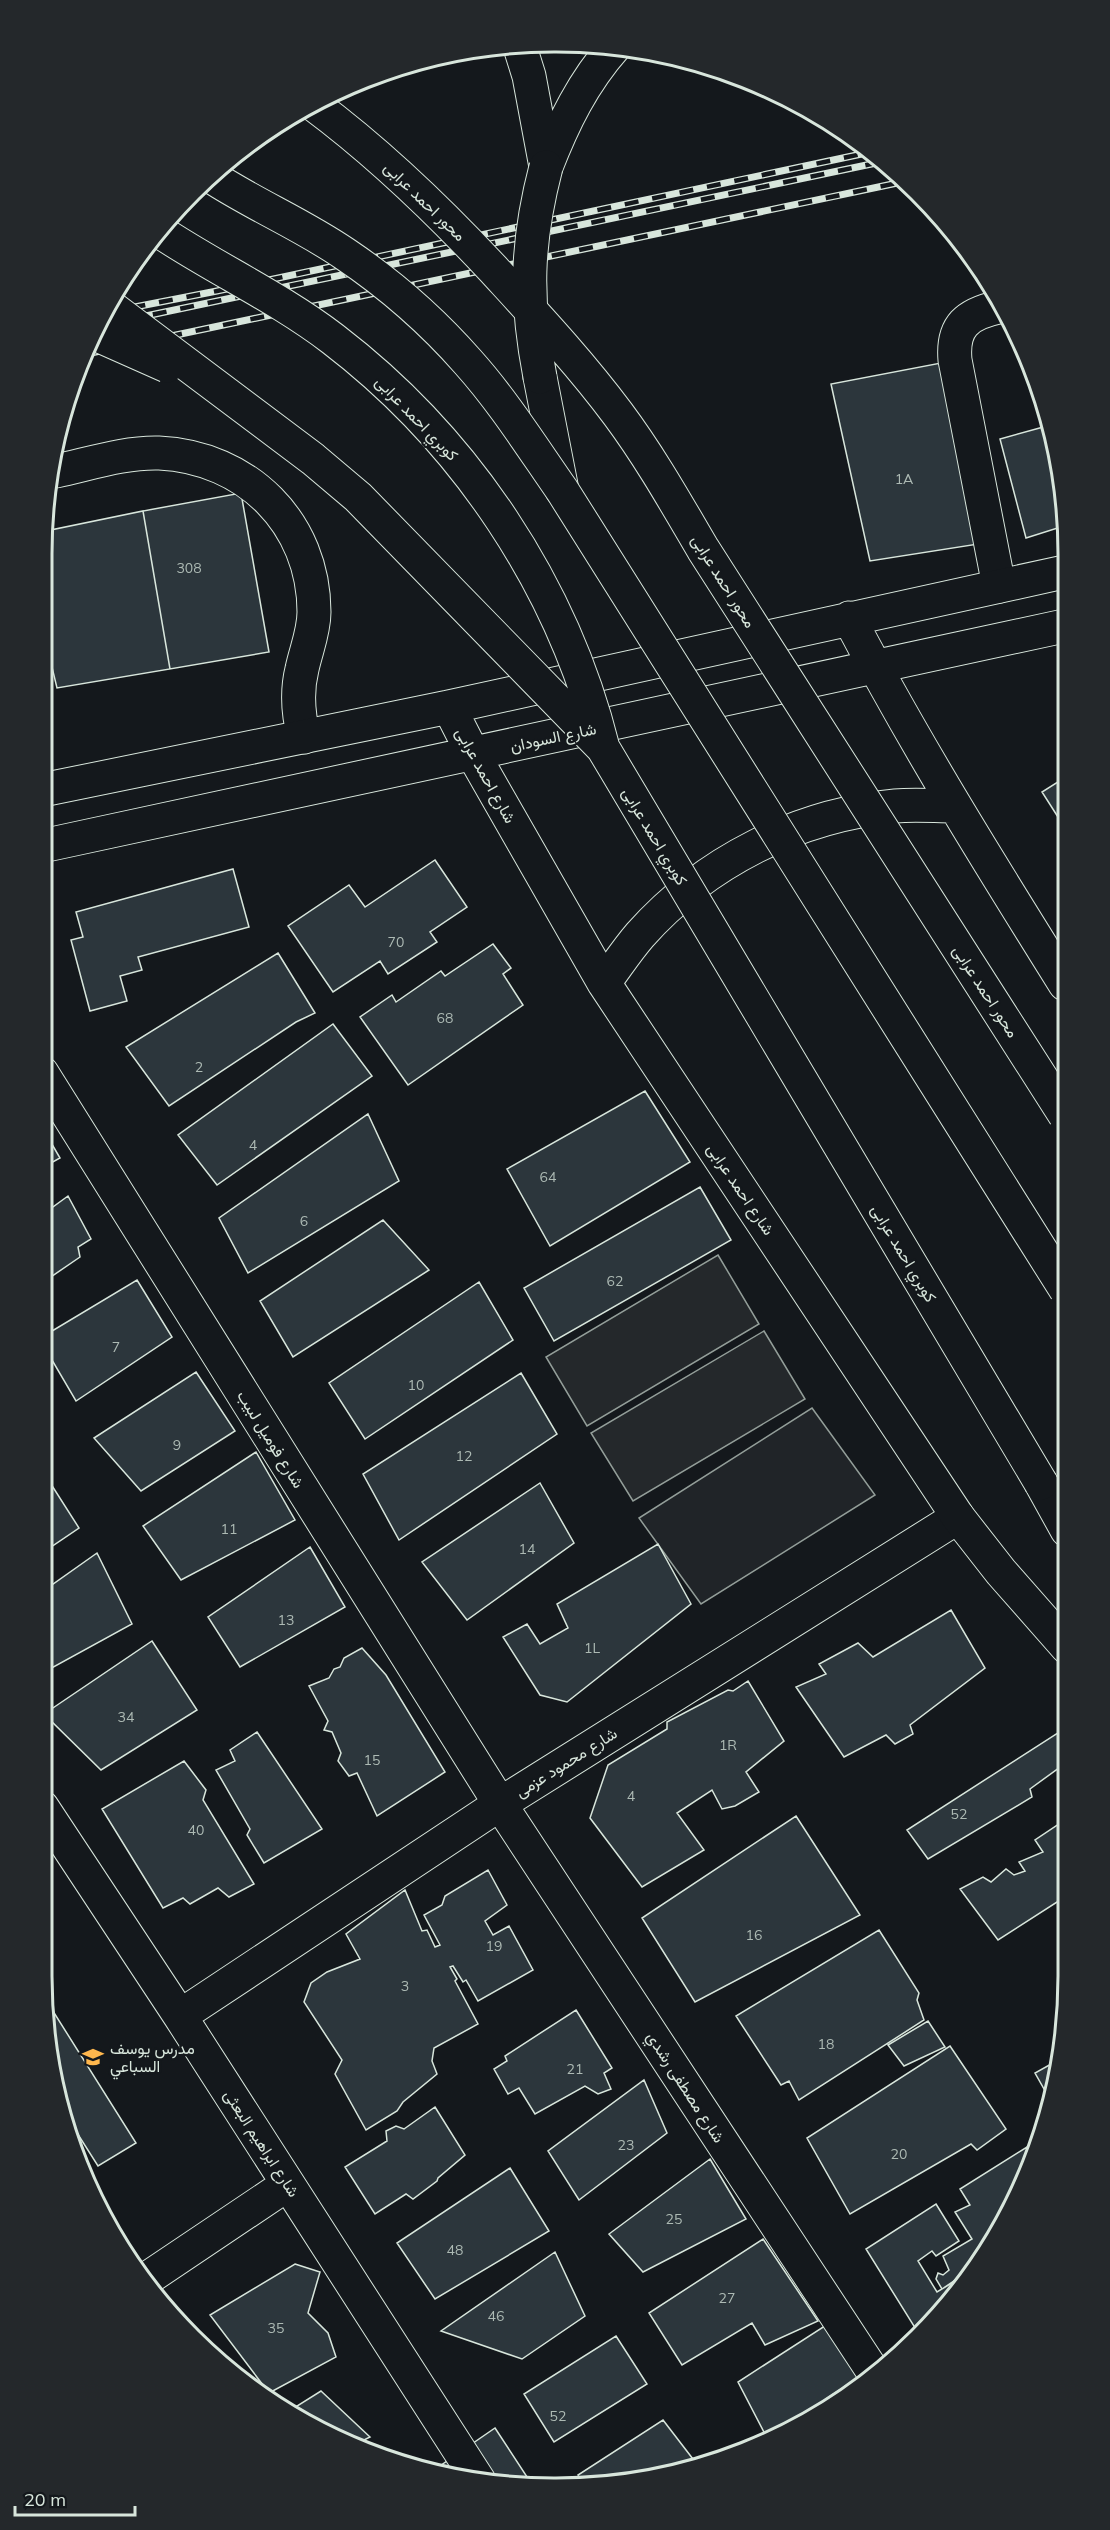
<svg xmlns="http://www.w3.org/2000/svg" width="1110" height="2530" font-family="Mulish,Vazirmatn,sans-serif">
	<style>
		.green { fill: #202428; stroke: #939e99; stroke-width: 1.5 }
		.parking { fill: #24282b; stroke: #939e99; stroke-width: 1.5 }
		.building { fill: #2c363c; stroke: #d8e6dc; stroke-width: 1.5 }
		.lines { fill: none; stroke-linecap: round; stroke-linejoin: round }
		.minor-casing { stroke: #d8e6dc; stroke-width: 35 }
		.major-casing { stroke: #d8e6dc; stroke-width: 35 }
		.highway-casing { stroke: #d8e6dc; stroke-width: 35 }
		.minor { stroke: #14181c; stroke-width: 33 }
		.major { stroke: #14181c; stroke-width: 33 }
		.highway { stroke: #14181c; stroke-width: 33 }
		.rail-casing { stroke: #d8e6dc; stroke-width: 7 }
		.rail { stroke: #14181c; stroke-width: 4.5; stroke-dasharray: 14; stroke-linecap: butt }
		.highway-bridge-casing { stroke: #d8e6dc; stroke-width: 35; stroke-linecap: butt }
		.highway-bridge { stroke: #14181c; stroke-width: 33 }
		.labels { text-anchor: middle; stroke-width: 4.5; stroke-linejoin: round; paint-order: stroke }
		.number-label { font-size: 14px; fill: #adbab4 }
		.street-label { font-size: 16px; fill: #d8e6dc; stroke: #14181c }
		.poi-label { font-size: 16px; fill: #d8e6dc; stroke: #14181c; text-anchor: start }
		.rim { fill: none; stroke: #d8e6dc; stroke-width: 3 }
	</style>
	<rect width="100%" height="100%" fill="#14181c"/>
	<path class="green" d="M812,1408L875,1495L701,1604L639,1518Z"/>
	<path class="parking" d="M718,1255L759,1324L587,1426L546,1357Z
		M764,1331L805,1399L633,1501L591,1433Z"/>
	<path class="building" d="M946,362L985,543L870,561L831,384Z
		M1047,426L1064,488V526L1026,538L1000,439Z
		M241,493L269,652L170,669L143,511Z
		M143,511L170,669L57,688L42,626V555L46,531Z
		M1064,778L1065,828L1042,792Z
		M435,860L467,907L430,932L437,942L388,974L380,961L333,992L288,926L349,885L365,907Z
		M233,869L249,927L138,957L142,970L120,976L127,1001L90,1011L71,940L83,937L76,912Z
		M493,944L511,968L503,974L523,1005L408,1085L360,1017L392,995L396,1002L441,971L445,976Z
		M278,953L315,1013L296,1022L169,1106L126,1047Z
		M333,1024L372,1076L217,1185L178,1135Z
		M645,1091L690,1162L550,1246L507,1169Z
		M368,1114L399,1181L248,1273L219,1218Z
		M42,1127L60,1158L42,1168Z
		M700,1187L731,1240L554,1341L524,1288Z
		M68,1196L91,1239L78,1247L80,1257L42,1283V1215Z
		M383,1220L429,1270L293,1357L260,1301Z
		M137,1280L172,1337L76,1401L42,1343V1337Z
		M479,1282L513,1340L365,1439L329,1383Z
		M196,1372L235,1431L141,1491L94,1438Z
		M521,1373L557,1434L399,1540L363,1474Z
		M256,1452L295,1520L181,1580L143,1526Z
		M42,1470L79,1528L42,1553Z
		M540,1483L574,1543L467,1620L422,1562Z
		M658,1544L691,1604L567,1702L540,1695L503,1637L527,1624L540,1644L568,1628L557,1604Z
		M310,1547L345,1607L240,1667L208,1617Z
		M97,1553L132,1624L48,1670L42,1658V1592Z
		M951,1610L985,1668L910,1725L913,1734L895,1744L886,1735L844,1757L796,1687L826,1674L819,1664L858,1643L873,1657Z
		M152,1641L197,1710L101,1770L44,1714Z
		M362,1648L386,1675L445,1772L377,1816L357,1773L349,1776L338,1761L341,1753L332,1732L324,1730L328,1721L309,1686L329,1678L334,1669L340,1667L344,1658Z
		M748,1681L784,1741L746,1772L759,1792L735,1806L722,1809L712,1790L677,1813L704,1850L642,1887L590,1818L608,1765L667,1729V1722L728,1690L733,1691Z
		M1067,1727V1762L1030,1789L1032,1797L928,1859L907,1830Z
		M257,1732L322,1829L264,1863L247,1835L250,1829L216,1770L235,1761L230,1750Z
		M184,1761L206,1790L203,1800L254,1884L229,1897L218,1888L190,1904L183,1898L163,1908L102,1809Z
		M796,1816L860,1915L695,2002L642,1918Z
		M1068,1818V1895L998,1940L960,1889L983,1877L991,1882L1006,1869L1014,1875L1025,1871L1019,1862L1043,1852L1035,1840Z
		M488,1870L507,1905L485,1921L493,1935L509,1926L533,1970L478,2001L466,1980L463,1982L453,1966L450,1967L457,1979L455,1981L478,2024L434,2048L432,2061L437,2074L403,2102L397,2111L366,2130L335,2074L342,2060L304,2002L311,1983L327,1972L360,1959L346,1934L405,1890L422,1931L427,1930L435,1947L440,1945L424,1915L442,1905L445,1896Z
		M879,1930L919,1993L917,2000L924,2020L799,2100L789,2081L781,2085L736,2016Z
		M46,2000L136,2143L98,2166L65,2114Z
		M576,2010L612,2068L604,2073L611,2089L598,2094L585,2086L535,2114L519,2088L508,2094L494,2069L507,2061L505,2056Z
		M928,2021L945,2047L904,2066L888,2045Z
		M950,2046L1006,2129L977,2150L971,2144L850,2214L807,2138Z
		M1053,2063L1048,2096L1035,2073Z
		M644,2080L667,2133L579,2200L548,2151Z
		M435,2107L465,2155L438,2178L437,2181L413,2199L406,2194L375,2214L345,2167L387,2141L386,2131L396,2126L404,2129Z
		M1027,2147L1033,2157L999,2231L973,2268L942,2289L936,2279L938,2273L943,2275L949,2270L943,2256L972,2239L955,2212L970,2205L960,2189Z
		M710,2159L746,2219L643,2272L609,2234Z
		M510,2168L549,2231L435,2299L397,2243Z
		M936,2204L959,2241L936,2256L932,2251L918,2261L937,2292L970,2272L941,2313L917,2331L866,2249Z
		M763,2239L818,2321L765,2345L752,2323L682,2365L649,2313Z
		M555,2252L585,2316L522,2359L441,2331Z
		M295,2264L320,2272L308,2313L328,2333L336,2357L269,2393L210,2315Z
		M174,2306L185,2326L169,2313Z
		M834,2320L866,2372L776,2433L766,2436L738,2382Z
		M616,2336L647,2384L554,2442L524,2394Z
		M321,2391L370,2437L360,2442L299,2419L289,2411Z
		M663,2420L696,2463L655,2478L585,2485L578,2475Z
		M495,2428L533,2486L455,2478L434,2470Z"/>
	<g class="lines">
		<defs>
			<path id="minor" d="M999,307C967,314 952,326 955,360L999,586
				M56,471C89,464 125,452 159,453C247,457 314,523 314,612C314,632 306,650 302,669C296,693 298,714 304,737
				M42,1073L500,1804L872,2370
				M42,1807L180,2016L479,2481
				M180,2016L500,1804L958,1517
				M145,2280L288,2184"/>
			<path id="major" d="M849,618C915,744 990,864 1065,984
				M449,707L473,754L604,983L958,1517L1001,1572L1067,1647
				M42,790L449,707L1064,572
				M42,846L1064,626
				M604,983C616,967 627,950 640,935C705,862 798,815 895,806C915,804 935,806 955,806"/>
			<path id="highway" d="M519,44L529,76L546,167
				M546,167C563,123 583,82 615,46
				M540,377L562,490
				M1041,1483L1067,1530"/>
		</defs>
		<use href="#minor" class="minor-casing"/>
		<use href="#major" class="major-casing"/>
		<use href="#highway" class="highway-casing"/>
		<use href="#minor" class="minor"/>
		<use href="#major" class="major"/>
		<use href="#highway" class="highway"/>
		<defs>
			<path id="rail" d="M104,313L217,291L871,152
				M98,326L881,162
				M86,354L902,182"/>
		</defs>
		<use href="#rail" class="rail-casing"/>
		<use href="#rail" class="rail"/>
		<defs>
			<path id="highway-bridge" d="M313,104C379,153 438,210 494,270C537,317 580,363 618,414C650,457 676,503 703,549L1065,1115
				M212,177C255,205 303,225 345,254C391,285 432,321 468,362C503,401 532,447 562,490L1066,1290
				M159,231C216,269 278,297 333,339C465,440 563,586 603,748L1041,1483
				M108,305L313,459L358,497L602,747
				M95,334L167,366
				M540,377C525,299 526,244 546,167"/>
		</defs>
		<use href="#highway-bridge" class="highway-bridge-casing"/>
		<use href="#highway-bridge" class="highway-bridge"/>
	</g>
	<defs>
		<symbol id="school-bare" viewBox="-9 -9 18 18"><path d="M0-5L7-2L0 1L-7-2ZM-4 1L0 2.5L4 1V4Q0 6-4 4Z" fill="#ffb74d" stroke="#14181c" stroke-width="2.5" paint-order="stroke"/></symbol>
	</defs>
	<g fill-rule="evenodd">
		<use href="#school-bare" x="78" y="2042" width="30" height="30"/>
	</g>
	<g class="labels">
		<g class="number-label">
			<text x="904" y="484">1A</text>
			<text x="189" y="573">308</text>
			<text x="396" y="947">70</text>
			<text x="445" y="1023">68</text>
			<text x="199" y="1072">2</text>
			<text x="253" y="1150">4</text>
			<text x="548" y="1182">64</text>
			<text x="304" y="1226">6</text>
			<text x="615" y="1286">62</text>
			<text x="116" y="1352">7</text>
			<text x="416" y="1390">10</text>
			<text x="177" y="1450">9</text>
			<text x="464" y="1461">12</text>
			<text x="229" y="1534">11</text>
			<text x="527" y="1554">14</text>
			<text x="286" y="1625">13</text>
			<text x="592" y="1653">1L</text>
			<text x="126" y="1722">34</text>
			<text x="728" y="1750">1R</text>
			<text x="372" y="1765">15</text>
			<text x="631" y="1801">4</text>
			<text x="959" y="1819">52</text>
			<text x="196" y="1835">40</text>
			<text x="754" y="1940">16</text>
			<text x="494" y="1951">19</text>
			<text x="405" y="1991">3</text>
			<text x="826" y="2049">18</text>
			<text x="575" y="2074">21</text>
			<text x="626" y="2150">23</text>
			<text x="899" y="2159">20</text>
			<text x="674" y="2224">25</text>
			<text x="455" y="2255">48</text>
			<text x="727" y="2303">27</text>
			<text x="496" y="2321">46</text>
			<text x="276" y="2333">35</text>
			<text x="558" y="2421">52</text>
		</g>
		<g class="street-label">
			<text transform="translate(425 201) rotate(44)" y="6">محور احمد عرابى</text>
			<text transform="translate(417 418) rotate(46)" y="6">كوبري احمد عرابى</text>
			<text transform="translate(724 581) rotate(58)" y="6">محور احمد عرابى</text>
			<text transform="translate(553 737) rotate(-12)" y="6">شارع السودان</text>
			<text transform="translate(486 775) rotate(61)" y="6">شارع احمد عرابى</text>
			<text transform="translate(655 836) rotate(59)" y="6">كوبري احمد عرابى</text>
			<text transform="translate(986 991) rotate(57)" y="6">محور احمد عرابى</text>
			<text transform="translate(741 1189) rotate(56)" y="6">شارع احمد عرابى</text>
			<text transform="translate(904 1253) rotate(59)" y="6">كوبري احمد عرابى</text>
			<text transform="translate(271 1439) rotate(58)" y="6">شارع فوميل لبيب</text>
			<text transform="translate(566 1762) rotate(-32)" y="6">شارع محمود عزمى</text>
			<text transform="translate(686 2087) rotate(57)" y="6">شارع مصطفى رشدي</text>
			<text transform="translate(262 2143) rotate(57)" y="6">شارع ابراهيم البعثى</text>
		</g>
		<g class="poi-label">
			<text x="110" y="2054">مدرس يوسف<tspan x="110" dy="18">السباعي</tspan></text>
		</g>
	</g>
	<path d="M0 0H1110V2530H0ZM554 52H556A502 502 0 0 1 1058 554V1976A502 502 0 0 1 556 2478H554A502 502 0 0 1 52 1976V554A502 502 0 0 1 554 52Z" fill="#24282b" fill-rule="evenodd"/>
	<path class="rim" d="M554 52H556A502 502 0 0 1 1058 554V1976A502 502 0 0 1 556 2478H554A502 502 0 0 1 52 1976V554A502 502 0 0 1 554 52Z"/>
	<path d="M15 2506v9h120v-9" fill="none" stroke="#d8e6dc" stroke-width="3"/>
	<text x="24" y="2506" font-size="18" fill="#d8e6dc" stroke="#14181c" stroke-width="4.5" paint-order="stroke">20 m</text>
</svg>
